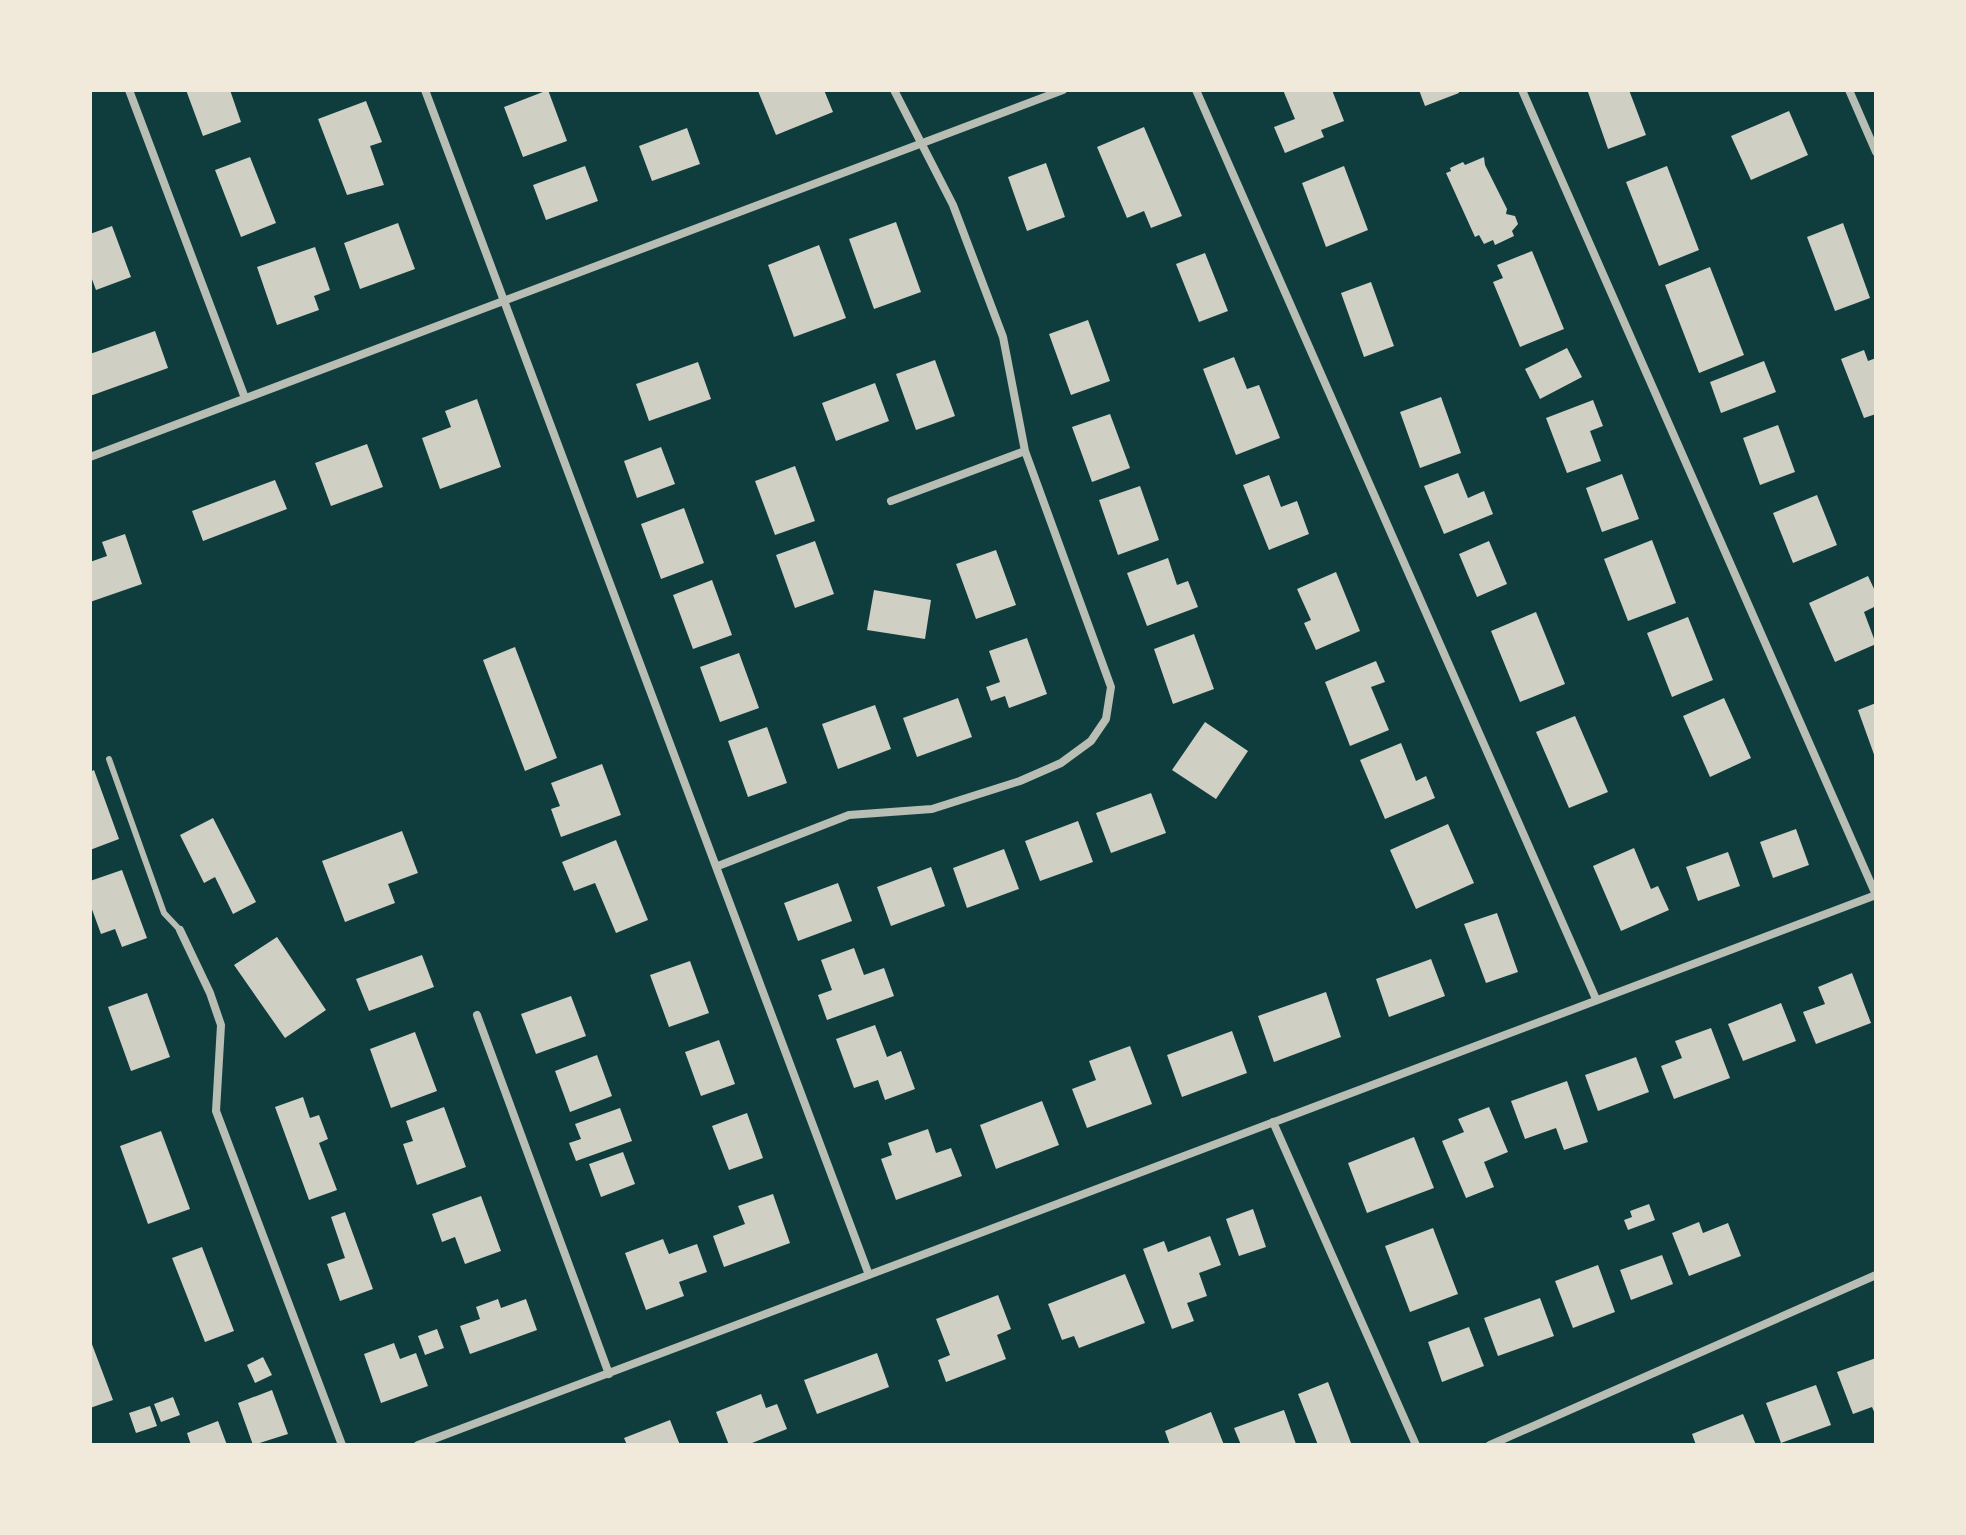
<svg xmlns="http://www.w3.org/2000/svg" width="1966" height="1535" font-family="Raleway,sans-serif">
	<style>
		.building { fill: #cfcfc3 }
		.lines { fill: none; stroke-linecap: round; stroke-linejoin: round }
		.service { stroke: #b8beb3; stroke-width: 6 }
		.minor { stroke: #b8beb3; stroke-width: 8 }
	</style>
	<rect width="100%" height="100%" fill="#0f3d3e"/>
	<path class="building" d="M186,90H230L241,122L203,136Z
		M548,90L567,141L523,157L504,107Z
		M761,90H824L833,112L776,135L758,91Z
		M1283,90H1332L1344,121L1321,130L1324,137L1285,153L1274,127L1295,119Z
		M1419,90H1458L1459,93L1425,106Z
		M1595,90H1629L1646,135L1608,149L1588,92Z
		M366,101L382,142L370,146L384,185L347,195L318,119Z
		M1789,111L1808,155L1751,180L1731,136Z
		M1144,127L1182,216L1151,228L1144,211L1127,218L1097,147Z
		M687,128L700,164L652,181L639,146Z
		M250,157L276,223L241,237L215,170Z
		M1484,157L1485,165L1507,209L1506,214L1515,216L1518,224L1512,231L1514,236L1495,245L1493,240L1484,244L1479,235L1475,237L1446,173L1451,171L1450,168L1463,162L1465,165Z
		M1046,163L1065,217L1027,231L1008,177Z
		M585,166L598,201L546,220L533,185Z
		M1344,166L1368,230L1326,247L1302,183Z
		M1667,166L1699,250L1659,266L1626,182Z
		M896,222L921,292L874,309L849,239Z
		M398,223L415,269L360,289L344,243Z
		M1843,223L1870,298L1835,311L1807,237Z
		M112,226L131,277L96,290L90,274V234Z
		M819,245L846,318L794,337L768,265Z
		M315,247L330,290L314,296L319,310L277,325L257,267Z
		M1532,251L1564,329L1520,347L1493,282L1503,278L1497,265Z
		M1205,253L1228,311L1199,322L1176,264Z
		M1710,267L1744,355L1699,373L1665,285Z
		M1371,282L1394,346L1364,357L1341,293Z
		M1088,320L1110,381L1071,395L1049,334Z
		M155,331L168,368L90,396V354Z
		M1567,348L1582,377L1540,399L1525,369Z
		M1864,350L1868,361L1876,358V414L1864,418L1841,359Z
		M1234,357L1247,389L1259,385L1280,438L1236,455L1203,369Z
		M935,360L955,416L916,430L896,374Z
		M1764,361L1776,392L1721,413L1710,382Z
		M698,362L711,399L649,421L636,384Z
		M875,383L889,421L836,441L822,403Z
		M1441,397L1461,453L1420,468L1400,412Z
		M477,399L501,467L440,489L422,438L451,427L445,411Z
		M1593,400L1603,426L1590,431L1601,461L1567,473L1546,418Z
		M1110,414L1130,468L1092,482L1072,427Z
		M1778,425L1795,472L1760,485L1743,438Z
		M367,444L383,487L331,506L315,463Z
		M661,447L675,484L637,498L624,461Z
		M795,466L815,521L775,535L755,481Z
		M1458,473L1468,498L1484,491L1493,514L1444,534L1424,486Z
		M1622,474L1639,519L1602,532L1586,488Z
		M1269,475L1281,507L1297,501L1309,534L1269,550L1243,485Z
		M275,480L287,509L203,541L192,511Z
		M1140,486L1159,540L1118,555L1099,500Z
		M1817,495L1837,545L1793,563L1773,513Z
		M684,508L704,563L661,579L641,524Z
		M125,534L142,584L90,602V562L107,556L102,542Z
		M1652,540L1676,603L1628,621L1604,559Z
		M815,541L834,594L795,608L776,555Z
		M1489,541L1507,584L1477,597L1459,554Z
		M996,550L1016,605L976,619L956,564Z
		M1168,558L1177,585L1188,581L1198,607L1147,626L1127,573Z
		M1336,572L1360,631L1316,650L1304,623L1311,620L1297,589Z
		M1868,576L1876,593V606L1864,612L1876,644L1835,662L1809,603Z
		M712,580L732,635L693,649L673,595Z
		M874,590L931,600L925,639L867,630Z
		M1536,612L1565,684L1520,702L1491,631Z
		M1688,617L1713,680L1672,697L1647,633Z
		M1194,634L1214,689L1173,704L1154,649Z
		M1027,638L1047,694L1009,708L1005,696L991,701L986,687L1000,682L989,651Z
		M515,647L557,758L525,771L483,660Z
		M739,653L759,708L720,722L700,667Z
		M1376,661L1385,682L1371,687L1389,730L1350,746L1325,682Z
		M958,698L972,737L917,757L903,718Z
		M1724,698L1751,758L1710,777L1683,716Z
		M1876,703V760L1858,710Z
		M875,705L891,749L838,769L822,724Z
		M1575,716L1608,792L1569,808L1536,732Z
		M1205,722L1248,751L1216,799L1172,770Z
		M767,727L787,783L748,797L728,741Z
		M1401,743L1416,781L1426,776L1435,798L1385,819L1360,760Z
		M602,764L621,815L561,837L551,809L560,806L551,783Z
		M94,770L119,839L90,850V772Z
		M1151,793L1166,833L1111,853L1096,813Z
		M213,818L256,902L233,914L215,877L204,883L180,835Z
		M1078,821L1093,862L1040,881L1025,841Z
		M1448,824L1474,883L1416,909L1390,850Z
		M1796,829L1809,865L1773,878L1760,842Z
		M402,831L418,873L388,884L395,903L345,922L322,861Z
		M616,840L648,920L616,933L595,883L574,891L562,862Z
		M1634,848L1651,889L1658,886L1669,910L1621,931L1593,866Z
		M1004,849L1019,889L967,908L953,868Z
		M1728,852L1740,886L1698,901L1686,867Z
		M931,867L945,906L891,926L877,887Z
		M122,870L147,938L122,947L115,929L101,934L90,904V881Z
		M838,883L852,921L798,941L784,903Z
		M1497,913L1518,972L1486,983L1464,924Z
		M277,937L326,1010L285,1038L234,965Z
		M854,948L864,975L884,968L894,996L827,1020L818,995L832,990L821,960Z
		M422,955L434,987L369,1011L356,979Z
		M1431,959L1445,996L1389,1017L1376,979Z
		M690,961L709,1013L669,1027L650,975Z
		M1852,973L1871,1023L1816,1044L1803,1012L1825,1004L1818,987Z
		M1326,992L1341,1037L1274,1062L1258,1016Z
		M147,993L170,1057L131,1071L108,1007Z
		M571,996L586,1036L536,1054L521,1014Z
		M1781,1003L1796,1041L1743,1061L1728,1024Z
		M875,1025L887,1057L901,1051L915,1089L885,1100L878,1080L854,1088L836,1039Z
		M1711,1028L1730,1078L1674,1099L1661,1066L1682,1058L1675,1041Z
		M1232,1031L1247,1073L1182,1097L1167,1055Z
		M415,1032L437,1091L391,1108L370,1049Z
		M719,1040L735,1084L701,1096L685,1052Z
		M1130,1046L1152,1104L1087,1128L1072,1089L1096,1080L1089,1061Z
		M597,1055L612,1096L570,1112L555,1071Z
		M1636,1057L1649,1092L1598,1111L1585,1075Z
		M1567,1081L1588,1142L1564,1150L1556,1128L1525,1139L1511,1101Z
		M303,1097L310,1118L319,1115L328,1139L319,1143L337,1190L309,1200L275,1107Z
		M1042,1101L1059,1145L996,1169L980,1125Z
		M444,1107L466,1167L417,1185L403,1144L413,1141L406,1121Z
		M1489,1107L1508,1152L1484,1162L1494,1187L1466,1198L1442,1141L1464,1132L1458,1119Z
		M620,1108L632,1141L576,1161L569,1143L581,1139L575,1124Z
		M747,1113L763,1158L729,1170L712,1126Z
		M928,1129L936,1153L951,1148L962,1176L896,1200L881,1159L892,1155L888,1143Z
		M161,1131L190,1209L148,1224L120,1146Z
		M1414,1137L1434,1188L1367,1213L1348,1163Z
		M623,1152L635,1184L601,1197L589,1164Z
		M773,1194L790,1243L724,1267L713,1236L745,1224L738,1206Z
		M481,1196L501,1251L465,1264L455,1237L442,1242L432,1214Z
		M1649,1204L1655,1220L1628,1230L1624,1220L1632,1217L1630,1211Z
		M1253,1209L1266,1247L1239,1256L1226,1219Z
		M345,1212L373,1289L340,1301L327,1264L345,1258L331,1217Z
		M1699,1222L1703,1233L1728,1223L1741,1256L1689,1276L1672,1233Z
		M1433,1228L1458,1294L1410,1312L1385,1246Z
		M1210,1236L1221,1265L1199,1273L1207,1296L1187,1303L1194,1321L1172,1329L1143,1249L1164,1241L1168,1252Z
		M663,1239L669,1254L697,1244L707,1272L679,1282L684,1296L646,1310L625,1253Z
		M202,1247L234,1331L205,1342L172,1258Z
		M1662,1255L1673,1284L1631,1300L1620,1270Z
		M1598,1265L1615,1312L1573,1328L1555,1281Z
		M1125,1274L1145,1323L1079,1348L1074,1336L1062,1340L1048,1304Z
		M998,1295L1011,1329L997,1335L1006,1359L946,1382L938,1360L950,1355L936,1319Z
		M1540,1298L1554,1336L1498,1356L1484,1318Z
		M498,1299L501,1308L526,1299L537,1330L470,1354L460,1326L480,1319L476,1307Z
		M1469,1327L1484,1366L1442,1382L1428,1342Z
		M437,1329L444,1348L425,1355L418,1336Z
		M90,1339L113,1400L90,1408Z
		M394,1343L400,1359L416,1353L428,1386L381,1403L364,1354Z
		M877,1353L889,1387L817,1414L804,1380Z
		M263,1357L272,1375L255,1383L247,1365Z
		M1876,1358V1416L1872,1407L1853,1414L1837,1372Z
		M1328,1382L1351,1443L1347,1445H1318L1298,1394Z
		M1816,1385L1831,1425L1781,1443L1766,1403Z
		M272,1390L288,1434L253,1445L238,1403Z
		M761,1394L766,1408L777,1404L787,1429L747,1445H729L716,1412Z
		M173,1397L180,1415L161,1422L154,1404Z
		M150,1406L157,1426L136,1433L129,1413Z
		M1284,1410L1296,1444L1241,1445L1234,1428Z
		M1211,1412L1224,1445H1170L1165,1431Z
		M1743,1414L1756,1445H1696L1692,1434Z
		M670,1420L680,1445H627L624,1438Z
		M218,1421L227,1445H191L187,1433Z"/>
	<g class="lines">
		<path class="service" d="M109,759L164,913L180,930"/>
		<path class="minor" d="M129,90L245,398
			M425,90L869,1275
			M1196,90L1596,999
			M1849,90L1876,152
			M90,457L1063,90
			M891,501L1025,451
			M718,866L849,815L932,809L1020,781L1061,763L1091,741L1106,719L1111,687L1025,451L1003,337L953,205L894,90
			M180,930L210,993L221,1025L216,1111L342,1445
			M477,1015L609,1374
			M1273,1122L1416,1445
			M418,1445L1876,895L1522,90
			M1490,1445L1876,1275"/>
	</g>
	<rect width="1966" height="1535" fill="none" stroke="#f1e9da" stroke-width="184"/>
</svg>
